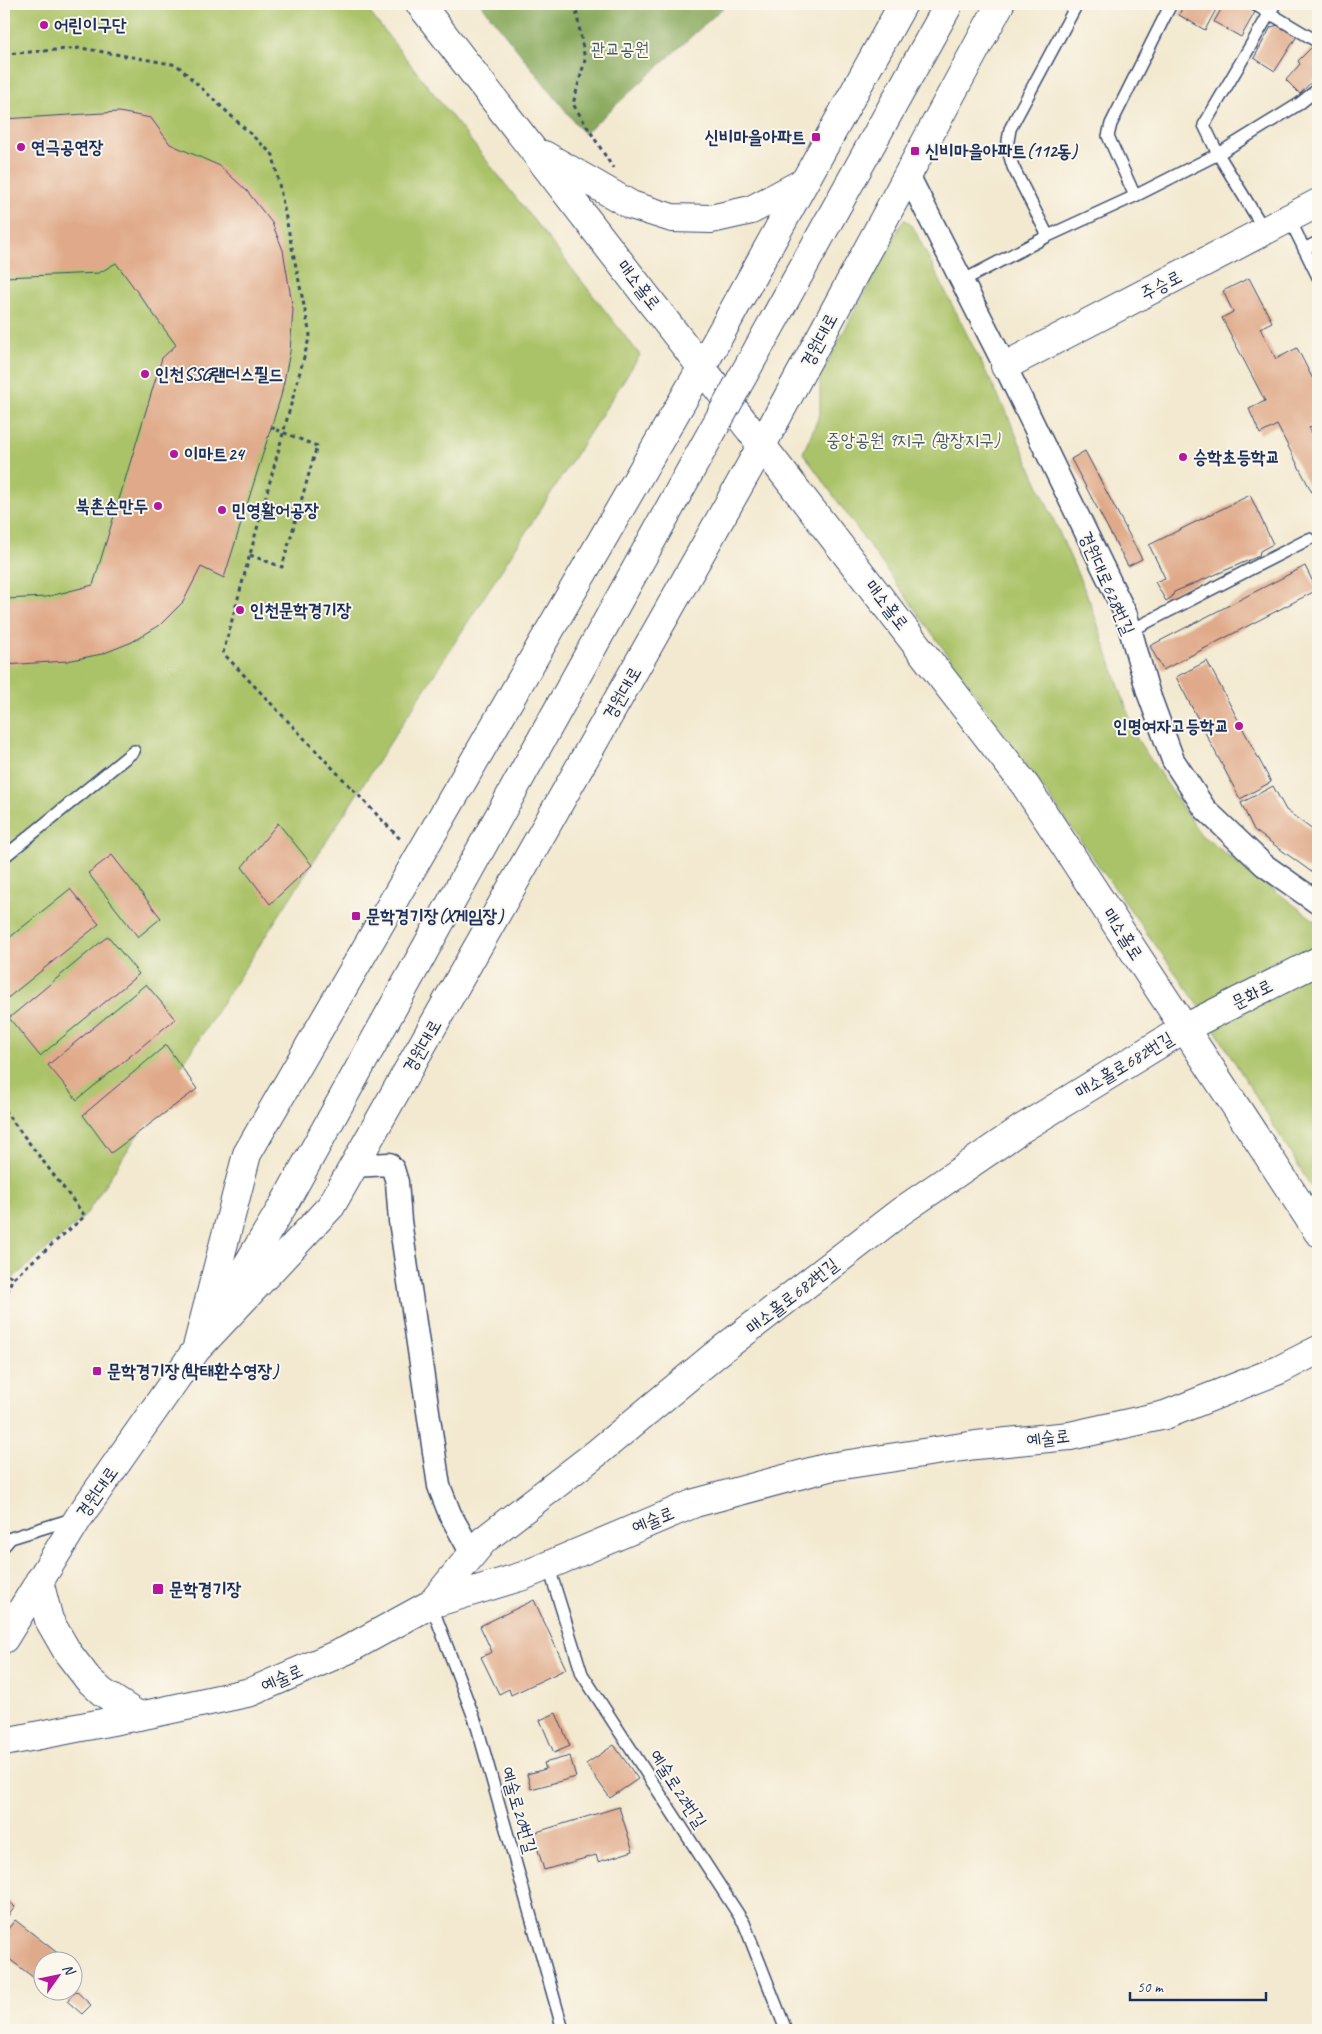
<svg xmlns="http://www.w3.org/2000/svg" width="1322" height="2034" font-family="Caveat,'Poor Story',sans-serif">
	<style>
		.green { fill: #abc368; stroke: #637963 }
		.forest { fill: #88a95c; stroke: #526c5d }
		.building { fill: #e0aa8a }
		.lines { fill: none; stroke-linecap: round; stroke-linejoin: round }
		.service-casing { stroke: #3b4b6f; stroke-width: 14 }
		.minor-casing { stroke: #3b4b6f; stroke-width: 25 }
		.tertiary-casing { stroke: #3b4b6f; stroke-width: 30 }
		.secondary-casing { stroke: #3b4b6f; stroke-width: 30 }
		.path { stroke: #3b4b6f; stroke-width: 3; stroke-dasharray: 4 4; stroke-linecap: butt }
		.service { stroke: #fff; stroke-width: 11 }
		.minor { stroke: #fff; stroke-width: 22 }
		.tertiary { stroke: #fff; stroke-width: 28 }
		.secondary { stroke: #fff; stroke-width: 28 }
		.secondary-bridge-casing { stroke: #3b4b6f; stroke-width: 30; stroke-linecap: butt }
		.path-bridge { stroke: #3b4b6f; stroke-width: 3; stroke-dasharray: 4 4; stroke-linecap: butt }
		.secondary-bridge { stroke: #fff; stroke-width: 28 }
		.poi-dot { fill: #b5179e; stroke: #fbf7ec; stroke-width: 2 }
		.labels { text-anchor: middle; stroke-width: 4; stroke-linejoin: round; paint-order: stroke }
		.poi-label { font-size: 18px; font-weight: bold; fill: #1b2f5e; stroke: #fbf7ec; text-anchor: start }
		.park-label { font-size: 18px; fill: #465b61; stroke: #fbf7ec }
		.street-label { font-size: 18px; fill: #1b2f5e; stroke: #fbf7ec }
	</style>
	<rect width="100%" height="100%" fill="#fbf7ec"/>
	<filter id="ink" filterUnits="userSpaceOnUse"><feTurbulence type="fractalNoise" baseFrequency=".02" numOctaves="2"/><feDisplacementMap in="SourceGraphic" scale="10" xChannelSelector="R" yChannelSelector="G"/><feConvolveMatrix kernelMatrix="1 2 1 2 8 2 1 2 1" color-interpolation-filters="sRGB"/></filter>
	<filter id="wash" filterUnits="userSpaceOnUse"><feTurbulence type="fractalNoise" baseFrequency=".0096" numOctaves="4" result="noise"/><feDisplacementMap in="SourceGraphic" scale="20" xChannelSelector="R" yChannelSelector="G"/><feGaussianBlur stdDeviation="1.12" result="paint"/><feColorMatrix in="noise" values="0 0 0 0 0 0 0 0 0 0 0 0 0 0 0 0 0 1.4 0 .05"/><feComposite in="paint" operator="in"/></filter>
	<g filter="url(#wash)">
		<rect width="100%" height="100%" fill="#f3e9d0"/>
		<path class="green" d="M4,4H363L640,355L85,1216L12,1279L4,1302Z
			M904,219L913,227L1006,412L1090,602L1137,739L1201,835L1318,923V1198L1207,1017L803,453L820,414V376Z"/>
		<path class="forest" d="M481,4H727L584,134Z"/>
		<g id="blocks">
			<path class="building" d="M1188,4H1219L1205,30L1179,15L1182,8H1185Z
				M1224,4H1240L1255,12L1241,37L1214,22Z
				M1278,25L1297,36L1275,71L1254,58L1271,27Z
				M1313,46L1318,49V75L1300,94L1286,80L1300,64L1298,61Z
				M119,112L151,118L170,144L220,166L247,191L272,223L283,250L293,310L290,352L281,396L224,578L201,567L183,602L160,625L132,642L102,654L67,661L4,665V599L46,597L93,585L162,358L176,345L116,263L99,273L4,277V119Z
				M1249,278L1272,322L1260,328L1276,359L1297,348L1318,389V423L1309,427L1318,445V504L1277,425L1260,434L1249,409L1265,401L1222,318L1233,312L1223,291Z
				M1085,451L1142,559L1128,566L1071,459Z
				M1250,495L1273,544L1260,551L1259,556L1174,592L1172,597L1166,601L1155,582L1165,578L1149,545Z
				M1305,566L1317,590L1163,670L1150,646Z
				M1207,661L1271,782L1240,799L1176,677Z
				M1273,786L1286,810L1318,834L1317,876L1254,830L1241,803Z
				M278,823L312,865L270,904L242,867Z
				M112,855L161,918L138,937L88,873Z
				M70,889L99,924L4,1001V942Z
				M108,936L139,974L40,1056L9,1018Z
				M146,984L175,1019L77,1100L48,1065Z
				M166,1045L197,1089L111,1153L83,1115Z
				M534,1600L566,1669L511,1695L509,1689L499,1694L481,1657L492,1652L480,1626Z
				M556,1713L570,1746L554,1753L540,1720Z
				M614,1745L638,1779L610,1798L586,1764Z
				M570,1756L576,1777L531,1789L527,1774L546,1769L544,1763Z
				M619,1807L633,1851L598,1862L596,1855L544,1870L533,1833Z
				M4,1897L15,1907L4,1921Z
				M15,1920L69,1962H42V1984L4,1955V1934Z
				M76,1991L91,2005L82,2014L67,2001Z"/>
		</g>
	</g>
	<g filter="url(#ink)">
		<use href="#blocks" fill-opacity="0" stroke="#3b4b6f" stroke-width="1"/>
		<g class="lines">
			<defs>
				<path id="service" d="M1254,4L1318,42
					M1135,196L1108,136L1111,124L1171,4
					M1289,218L1318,277
					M1265,231L1218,154L1204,125L1275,4
					M1048,236L1013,167L1007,147L1010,129L1077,4
					M1304,249L1318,242
					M962,281L1048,236L1135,196L1218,154L1299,104L1318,89
					M1130,631L1309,539
					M4,857L134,751
					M4,1546L11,1538L72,1519
					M548,1565L582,1674L744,1923L786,2030
					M431,1604L476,1723L563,2030"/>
				<path id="minor" d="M908,175L1005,366L1126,615L1148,692L1173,760L1205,809L1264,865L1318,903
					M353,1166L389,1164L393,1169L397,1182L400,1221L439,1486L450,1514L472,1554"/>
				<path id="tertiary" d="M1005,366L1318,203"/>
				<path id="secondary" d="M420,4L1025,785L1318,1232
					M544,155L631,205L672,218L711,219L751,210L804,182
					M197,1347L247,1154L702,367L903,4
					M196,1350L331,1206L762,445L1000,4
					M39,1581L49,1620L68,1653L88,1679L102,1692L139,1716
					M431,1604L484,1540L598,1452L715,1355L900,1212L1021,1129L1185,1028L1318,961
					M4,1639L79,1517L196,1350L284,1204
					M4,1742L149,1714L251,1692L347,1650L431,1604L523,1576L695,1503L829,1467L976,1445L1070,1436L1165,1415L1279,1370L1318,1350"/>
			</defs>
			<use href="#service" class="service-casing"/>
			<use href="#minor" class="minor-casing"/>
			<use href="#tertiary" class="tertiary-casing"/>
			<use href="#secondary" class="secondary-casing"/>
			<path class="path" d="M575,4L585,60L573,104L613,168
				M4,54L81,48L177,65L273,155L310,335L223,653L402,841
				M271,427L275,429
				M4,1110L85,1216L12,1279L4,1302
				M4,1268L12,1279"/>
			<use href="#service" class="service"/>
			<use href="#minor" class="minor"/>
			<use href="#tertiary" class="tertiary"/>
			<use href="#secondary" class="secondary"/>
			<defs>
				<path id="secondary-bridge" d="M284,1204L949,4"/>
			</defs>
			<use href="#secondary-bridge" class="secondary-bridge-casing"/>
			<path class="path-bridge" d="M250,555L282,567L317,446L275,429"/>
			<use href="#secondary-bridge" class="secondary-bridge"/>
		</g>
	</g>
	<g class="poi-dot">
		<circle cx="44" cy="25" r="5"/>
		<rect x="811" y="132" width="10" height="10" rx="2.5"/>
		<circle cx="21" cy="147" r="5"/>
		<rect x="910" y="146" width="10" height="10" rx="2.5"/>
		<circle cx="145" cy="374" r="5"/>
		<circle cx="174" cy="454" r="5"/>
		<circle cx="1183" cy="457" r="5"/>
		<circle cx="158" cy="506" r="5"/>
		<circle cx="222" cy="510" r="5"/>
		<circle cx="240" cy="610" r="5"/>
		<circle cx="1239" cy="726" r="5"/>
		<rect x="351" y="911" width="10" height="10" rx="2.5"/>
		<rect x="92" y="1366" width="10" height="10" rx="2.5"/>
		<rect x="152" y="1583" width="12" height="12" rx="2.5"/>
	</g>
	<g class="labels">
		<g class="poi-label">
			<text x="54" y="31">어린이구단</text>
			<text x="806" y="143" text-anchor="end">신비마을아파트</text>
			<text x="31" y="153">연극공연장</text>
			<text x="925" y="157">신비마을아파트(112동)</text>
			<text x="155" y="380">인천SSG랜더스필드</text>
			<text x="184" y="460">이마트24</text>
			<text x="1193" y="463">승학초등학교</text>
			<text x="148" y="512" text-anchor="end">북촌손만두</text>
			<text x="232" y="516">민영활어공장</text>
			<text x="250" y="616">인천문학경기장</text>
			<text x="1229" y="732" text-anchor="end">인명여자고등학교</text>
			<text x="366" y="922">문학경기장(X게임장)</text>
			<text x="107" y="1377">문학경기장(박태환수영장)</text>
			<text x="169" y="1595">문학경기장</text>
		</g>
		<g class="park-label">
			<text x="620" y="55">관교공원</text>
			<text x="913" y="446">중앙공원 9지구 (광장지구)</text>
		</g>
		<g class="street-label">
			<text transform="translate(639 285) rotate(52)" y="6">매소홀로</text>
			<text transform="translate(1161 285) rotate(-27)" y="6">주승로</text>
			<text transform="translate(819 340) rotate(-62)" y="6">경원대로</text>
			<text transform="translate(1107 583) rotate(66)" y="6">경원대로628번길</text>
			<text transform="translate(887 605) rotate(52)" y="6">매소홀로</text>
			<text transform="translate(622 693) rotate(-60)" y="6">경원대로</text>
			<text transform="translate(1123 934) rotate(57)" y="6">매소홀로</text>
			<text transform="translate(1252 994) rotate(-27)" y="6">문화로</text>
			<text transform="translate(422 1046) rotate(-60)" y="6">경원대로</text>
			<text transform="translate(1124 1065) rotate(-31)" y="6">매소홀로682번길</text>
			<text transform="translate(792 1296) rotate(-38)" y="6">매소홀로682번길</text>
			<text transform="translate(1048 1438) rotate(-7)" y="6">예술로</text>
			<text transform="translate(97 1492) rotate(-55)" y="6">경원대로</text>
			<text transform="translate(653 1520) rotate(-22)" y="6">예술로</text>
			<text transform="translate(282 1678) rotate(-24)" y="6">예술로</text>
			<text transform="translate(678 1789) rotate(57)" y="6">예술로22번길</text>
			<text transform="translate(519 1810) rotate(74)" y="6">예술로20번길</text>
		</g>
	</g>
	<rect width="1322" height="2034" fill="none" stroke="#fbf7ec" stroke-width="20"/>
	<g transform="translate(58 1976) rotate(57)"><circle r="24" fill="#fbf7ec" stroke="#a1a7b3"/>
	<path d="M0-4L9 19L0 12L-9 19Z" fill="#b5179e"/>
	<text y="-8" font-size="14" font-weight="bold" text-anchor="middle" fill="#1b2f5e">N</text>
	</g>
	<path d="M1130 1992v8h136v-8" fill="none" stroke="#1b2f5e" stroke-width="2.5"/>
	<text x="1137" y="1992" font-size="15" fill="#1b2f5e" stroke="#fbf7ec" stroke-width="4" paint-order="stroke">50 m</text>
</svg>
